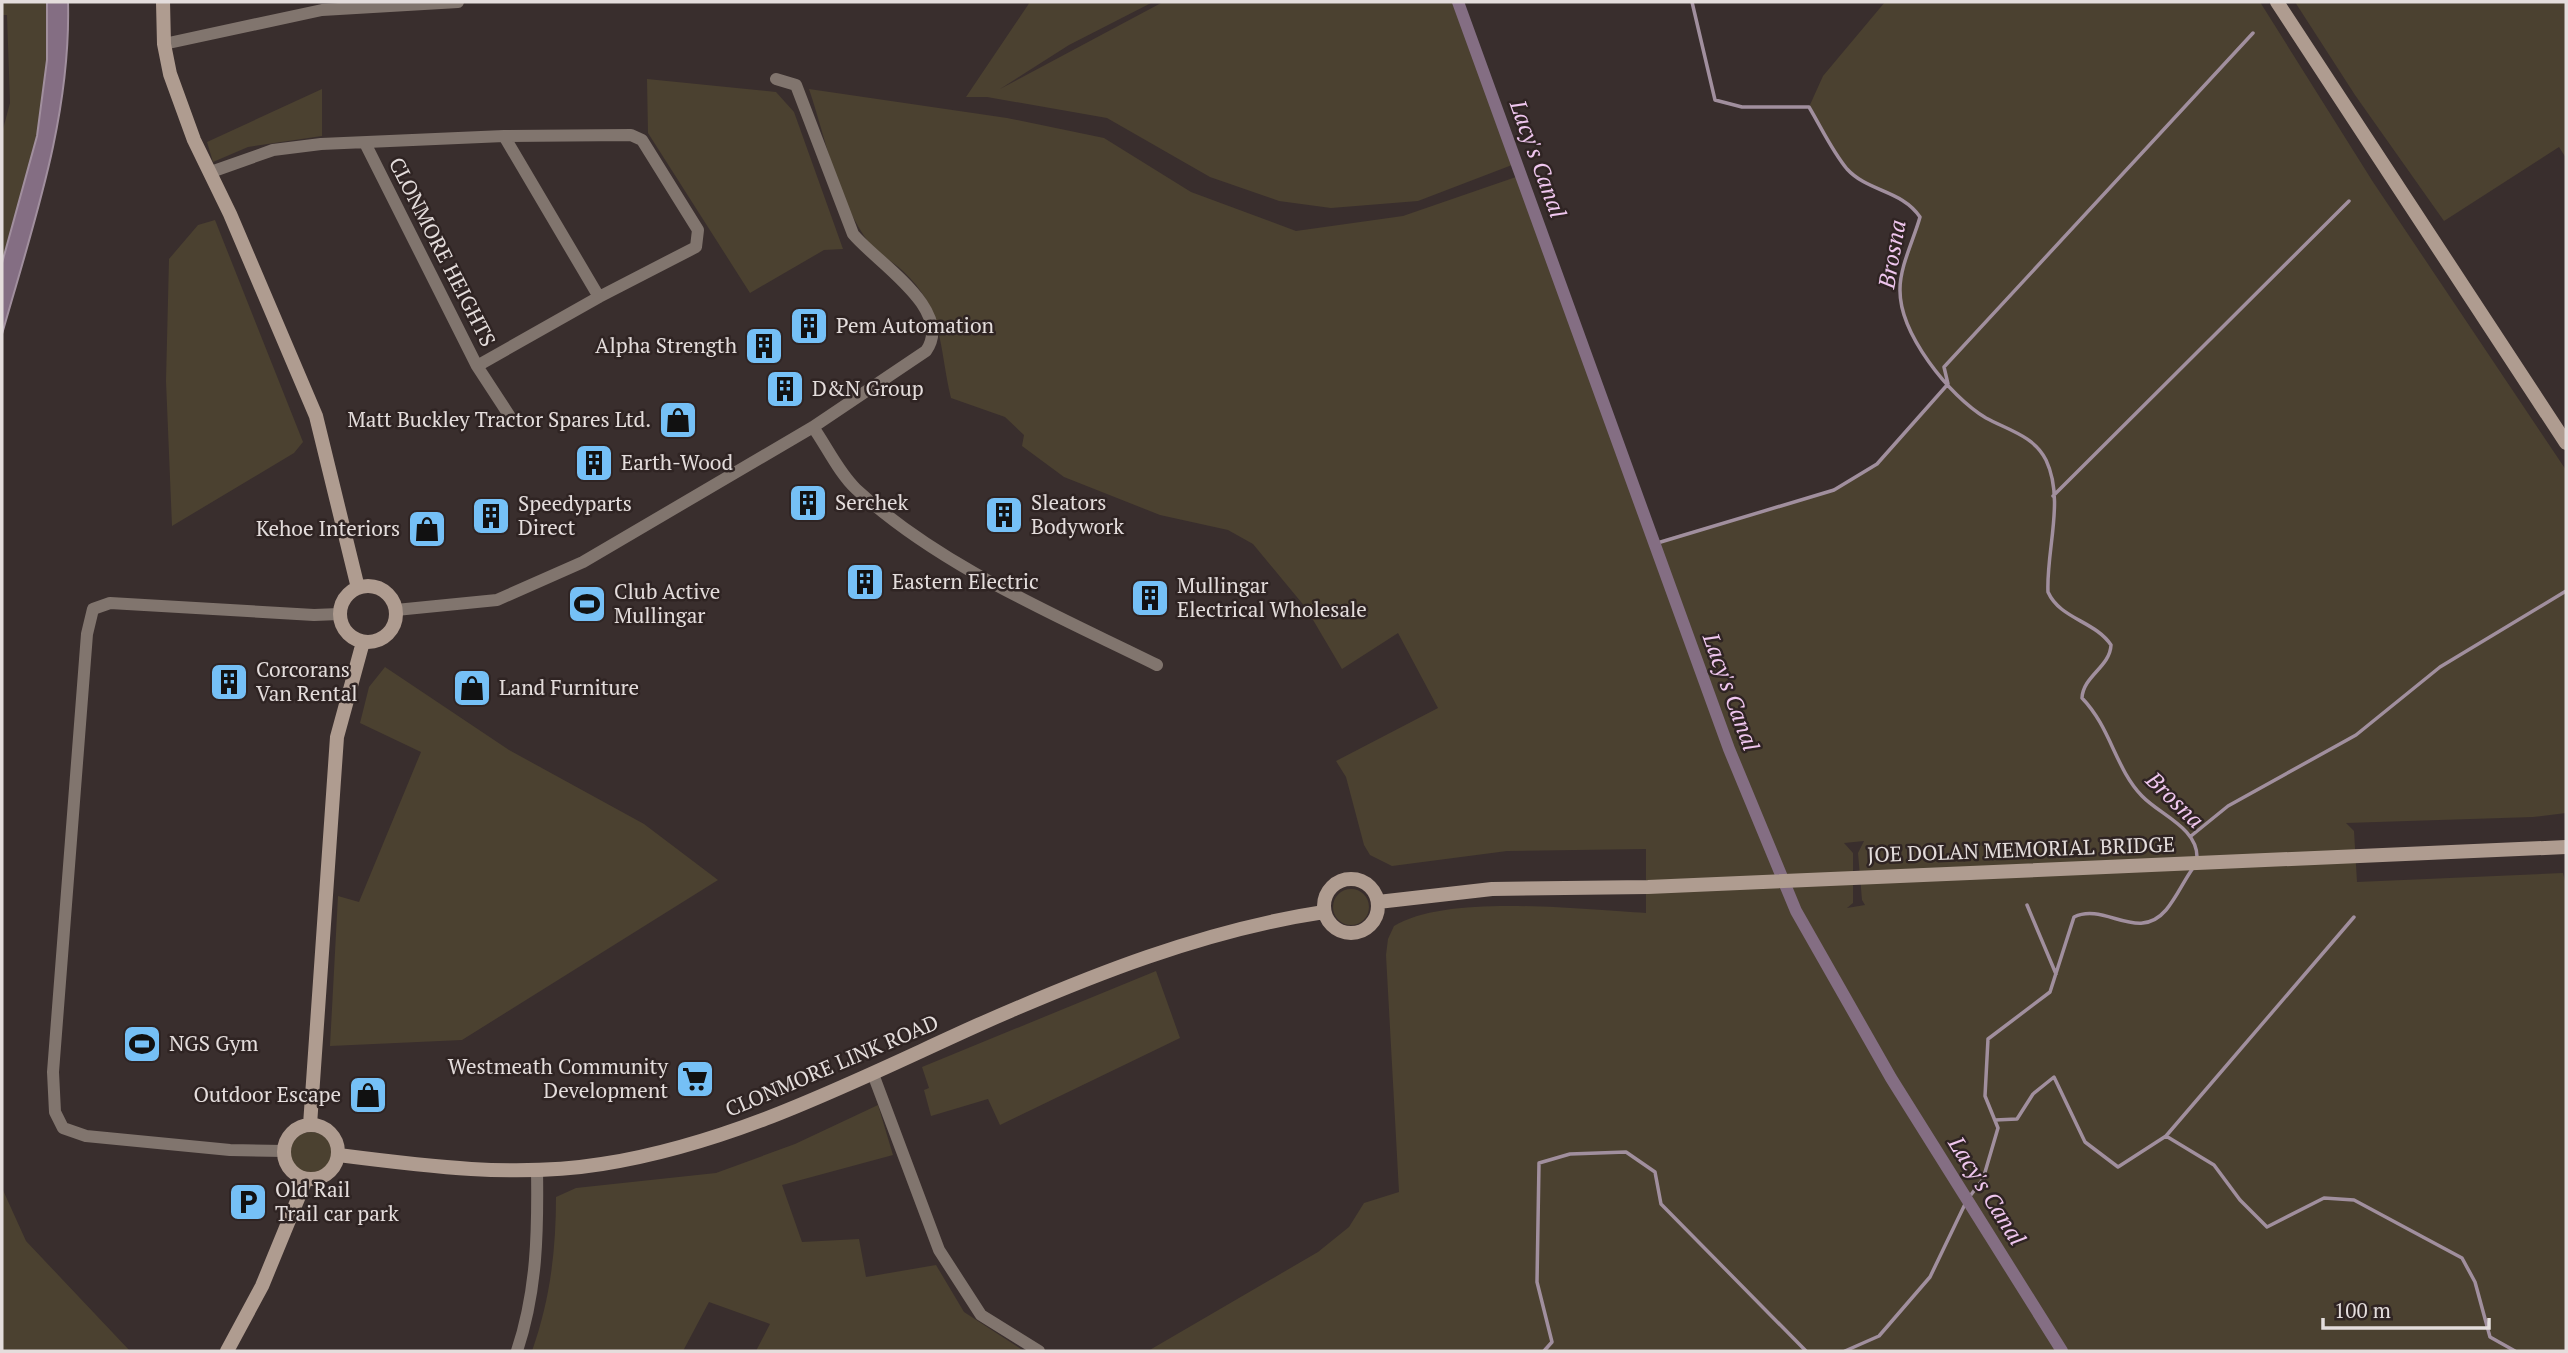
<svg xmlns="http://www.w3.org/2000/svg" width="2568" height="1353" font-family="'PT Serif',serif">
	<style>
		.green { fill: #4b4130; fill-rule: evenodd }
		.water { fill: #846e83; stroke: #a18f9e; stroke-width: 2 }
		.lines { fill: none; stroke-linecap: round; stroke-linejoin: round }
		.stream { stroke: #a18f9e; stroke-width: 3.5 }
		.canal { stroke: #846e83; stroke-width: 12 }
		.street { stroke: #81756e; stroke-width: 12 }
		.secondary { stroke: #af9c90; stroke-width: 14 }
		.labels { text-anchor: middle; stroke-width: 5; stroke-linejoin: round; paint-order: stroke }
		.street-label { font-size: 21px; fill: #e4dddc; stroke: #2f2423 }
		.poi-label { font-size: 21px; fill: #e4dddc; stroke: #2f2423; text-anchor: start }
		.water-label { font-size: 23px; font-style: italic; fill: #efc6ee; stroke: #2f2423 }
	</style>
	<rect width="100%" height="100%" fill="#392e2d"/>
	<path class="green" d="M2,2H47L46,66L37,136L2,263V133L10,103L7,15H2Z
		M1030,2H1153L1069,45L1000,89L1163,2H1455L1512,165L1418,201L1331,208L1279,201L1210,177L1107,118L987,97H966Z
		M1885,2H2260L2373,182L2566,470V813L2533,817L2346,823L2354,831L2357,882L2563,873L2566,885V1351H1148L1318,1252L1349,1227L1364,1203L1399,1192L1386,955L1388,939L1394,926C1448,893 1582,910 1646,913V849L1507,851L1392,866L1370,855L1364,845L1346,777L1336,761L1438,708L1398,633L1342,669L1306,608L1253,544L1228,530L1160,515L1064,477L1022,446L1024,435L1005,417L951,398C939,348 944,309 903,271C893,261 878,255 870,244C837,201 826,139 809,89L1007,118L1104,138L1191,192L1296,231L1403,216L1516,177L1654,542L1834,490L1877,464L1948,384C1925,360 1893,321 1900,285C1905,262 1913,239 1919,217C1902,190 1868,192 1847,168C1832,151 1821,127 1809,107L1823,76ZM1864,841L1858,853L1862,900L1865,905L1847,908L1853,903V853L1844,843Z
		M2295,2H2566V158L2559,147L2444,221L2355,95Z
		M647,79L776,92L794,112L843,249L824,250L750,293L648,133Z
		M322,89V136L248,147L213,162L207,142Z
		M215,220L303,442L294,453L172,526L166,381L169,259L198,225Z
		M385,667L509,750L644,824L718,880L462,1040L330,1046L338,896L359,902L421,752L360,723L369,687Z
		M1333 907a18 18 0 1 1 36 0a18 18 0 1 1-36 0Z
		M1156,971L1180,1038L1000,1125L988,1099L931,1116L924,1090L929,1088L922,1067Z
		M878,1105L893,1155L782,1185L802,1242L859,1239L866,1277L936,1265L964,1312L1024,1351H756L770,1324L709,1302L683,1351H532C550,1300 556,1251 556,1197L576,1188L716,1173L795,1144Z
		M290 1153a21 21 0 1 1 42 0a21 21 0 1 1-42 0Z
		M2,1188L26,1241L130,1351H2Z"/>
	<path class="water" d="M47,2H68C71,117 33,225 2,334V263L37,136L47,60Z"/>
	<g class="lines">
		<path class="stream" d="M1692,2L1715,100L1742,107H1809C1821,127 1832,151 1847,169C1868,192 1902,190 1920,217C1914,239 1900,266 1900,289C1899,333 1949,396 1986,418C2008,430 2034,436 2046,460C2065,500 2046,550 2048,592C2060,619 2095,621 2111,645C2110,667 2083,676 2082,698C2111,728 2115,768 2142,796C2160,815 2198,828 2197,858
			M2053,496L2349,201
			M1654,544L1834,490L1877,464L1948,384L1944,367L2253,33
			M2191,836L2228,806L2356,735L2440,667L2566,591
			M2027,905L2056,974
			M1995,1120L2017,1119L2033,1094L2054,1077L2085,1142L2118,1167L2166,1136L2214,1165L2240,1200L2267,1227L2324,1198L2354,1200L2462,1258L2475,1282L2490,1337L2515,1351
			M2166,1136L2354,917
			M1544,1351L1552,1342L1537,1282L1539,1163L1570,1154L1626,1152L1655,1172L1661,1204L1806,1351
			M1845,1351L1879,1336L1930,1277L1967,1200L1983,1179L1998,1128L1985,1096L1988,1039L2050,992L2074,917C2105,902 2138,943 2166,910C2177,897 2183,882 2193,868"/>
		<path class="canal" d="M1458,2L1729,749L1796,911L1891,1078L2062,1351"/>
		<path class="street" d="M164,44L322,10L458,2
			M504,136L599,297
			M211,172L273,150L321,144L504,136L631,135L642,140L698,230L696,247L599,297L477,366L365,143
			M477,366L509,415
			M813,427C827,447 839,473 856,489C939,566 1056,615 1157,665
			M396,610L497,600L583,562L813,427L926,351C955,310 876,262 853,234L796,85L776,79
			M873,1074L939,1250L981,1315L1039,1351
			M284,1151L230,1150L86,1136L63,1128L55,1112L53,1072L87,634L93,609L110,603L314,615L339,614
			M517,1351C537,1291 538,1232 537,1169"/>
		<path class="secondary" d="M163,2L164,44L170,74L194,140L230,214L316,416L358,588
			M2277,2L2566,443
			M340 614a28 28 0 1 1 56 0a28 28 0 1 1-56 0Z
			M1324 906a27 27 0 1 1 54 0a27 27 0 1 1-54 0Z
			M1378,902L1492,889L1648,887L2566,847
			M310,1125L337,737L363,642
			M284 1152a27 27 0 1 1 54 0a27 27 0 1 1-54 0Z
			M338,1155C424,1166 516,1178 602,1164C736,1143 856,1080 978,1025C1089,976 1204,930 1324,912
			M227,1351L262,1286L306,1179"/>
	</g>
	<defs>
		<symbol id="building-square" viewBox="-11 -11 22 22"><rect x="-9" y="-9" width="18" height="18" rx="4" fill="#75c0f6" stroke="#2f2423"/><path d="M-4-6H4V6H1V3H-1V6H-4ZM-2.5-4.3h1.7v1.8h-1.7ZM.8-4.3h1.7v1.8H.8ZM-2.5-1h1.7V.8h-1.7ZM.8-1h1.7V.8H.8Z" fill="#111"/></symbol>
		<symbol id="shop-square" viewBox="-11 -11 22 22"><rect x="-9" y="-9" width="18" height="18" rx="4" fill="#75c0f6" stroke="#2f2423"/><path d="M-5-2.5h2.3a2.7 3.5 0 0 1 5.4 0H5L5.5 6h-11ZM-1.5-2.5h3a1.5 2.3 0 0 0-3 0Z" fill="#111"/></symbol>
		<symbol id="stadium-square" viewBox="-11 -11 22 22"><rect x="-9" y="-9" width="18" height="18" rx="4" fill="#75c0f6" stroke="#2f2423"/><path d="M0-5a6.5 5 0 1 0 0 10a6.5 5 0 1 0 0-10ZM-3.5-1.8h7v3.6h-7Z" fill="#111"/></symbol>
		<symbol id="supermarket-square" viewBox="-11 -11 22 22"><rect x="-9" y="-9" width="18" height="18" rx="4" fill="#75c0f6" stroke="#2f2423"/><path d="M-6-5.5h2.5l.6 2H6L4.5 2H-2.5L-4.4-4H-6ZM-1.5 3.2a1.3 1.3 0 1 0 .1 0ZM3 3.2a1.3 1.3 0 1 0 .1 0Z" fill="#111"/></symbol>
		<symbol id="parking-square" viewBox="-11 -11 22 22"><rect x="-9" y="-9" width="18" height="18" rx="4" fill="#75c0f6" stroke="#2f2423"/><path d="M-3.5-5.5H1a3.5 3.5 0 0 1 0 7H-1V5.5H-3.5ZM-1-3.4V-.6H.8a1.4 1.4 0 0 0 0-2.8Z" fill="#111"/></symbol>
	</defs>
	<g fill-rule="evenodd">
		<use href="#building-square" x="787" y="304" width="44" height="44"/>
		<use href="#building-square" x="742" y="324" width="44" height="44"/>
		<use href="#building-square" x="763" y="367" width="44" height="44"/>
		<use href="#shop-square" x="656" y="398" width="44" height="44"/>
		<use href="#building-square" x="572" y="441" width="44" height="44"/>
		<use href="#building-square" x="786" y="481" width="44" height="44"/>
		<use href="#building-square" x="982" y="493" width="44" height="44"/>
		<use href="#building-square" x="469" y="494" width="44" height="44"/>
		<use href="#shop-square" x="405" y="507" width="44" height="44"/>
		<use href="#building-square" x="843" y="560" width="44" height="44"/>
		<use href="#building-square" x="1128" y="576" width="44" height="44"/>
		<use href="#stadium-square" x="565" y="582" width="44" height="44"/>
		<use href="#building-square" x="207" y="660" width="44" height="44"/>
		<use href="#shop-square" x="450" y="666" width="44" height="44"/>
		<use href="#stadium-square" x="120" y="1022" width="44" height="44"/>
		<use href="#supermarket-square" x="673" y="1057" width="44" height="44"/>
		<use href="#shop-square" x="346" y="1073" width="44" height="44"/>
		<use href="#parking-square" x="226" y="1180" width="44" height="44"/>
	</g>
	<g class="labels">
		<g class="street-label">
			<text transform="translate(442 252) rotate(63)" y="7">CLONMORE HEIGHTS</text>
			<text transform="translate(2021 850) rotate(-2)" y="7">JOE DOLAN MEMORIAL BRIDGE</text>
			<text transform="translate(832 1066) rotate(-23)" y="7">CLONMORE LINK ROAD</text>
		</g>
		<g class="poi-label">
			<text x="836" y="333">Pem Automation</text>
			<text x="737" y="353" text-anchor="end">Alpha Strength</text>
			<text x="812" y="396">D&amp;N Group</text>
			<text x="651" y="427" text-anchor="end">Matt Buckley Tractor Spares Ltd.</text>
			<text x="621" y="470">Earth-Wood</text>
			<text x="835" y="510">Serchek</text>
			<text x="1031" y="510">Sleators<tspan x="1031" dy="24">Bodywork</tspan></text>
			<text x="518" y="511">Speedyparts<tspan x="518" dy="24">Direct</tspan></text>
			<text x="400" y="536" text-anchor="end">Kehoe Interiors</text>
			<text x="892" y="589">Eastern Electric</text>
			<text x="1177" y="593">Mullingar<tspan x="1177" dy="24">Electrical Wholesale</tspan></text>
			<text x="614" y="599">Club Active<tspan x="614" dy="24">Mullingar</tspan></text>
			<text x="256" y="677">Corcorans<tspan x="256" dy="24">Van Rental</tspan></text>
			<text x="499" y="695">Land Furniture</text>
			<text x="169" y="1051">NGS Gym</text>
			<text x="668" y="1074" text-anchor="end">Westmeath Community<tspan x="668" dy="24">Development</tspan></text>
			<text x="341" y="1102" text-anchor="end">Outdoor Escape</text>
			<text x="275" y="1197">Old Rail<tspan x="275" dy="24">Trail car park</tspan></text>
		</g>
		<g class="water-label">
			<text transform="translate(1538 159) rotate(70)" y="8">Lacy's Canal</text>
			<text transform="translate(1892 254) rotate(-80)" y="8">Brosna</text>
			<text transform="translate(1731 692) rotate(70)" y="8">Lacy's Canal</text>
			<text transform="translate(2175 800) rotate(44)" y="8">Brosna</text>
			<text transform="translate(1987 1191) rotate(58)" y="8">Lacy's Canal</text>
		</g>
	</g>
	<rect width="2568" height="1353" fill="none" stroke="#e4dddc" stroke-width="7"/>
	<path d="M2323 1318v10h166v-10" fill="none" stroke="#e4dddc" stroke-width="3.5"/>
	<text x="2334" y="1318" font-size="21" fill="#e4dddc" stroke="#2f2423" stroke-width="5" paint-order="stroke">100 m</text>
</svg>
